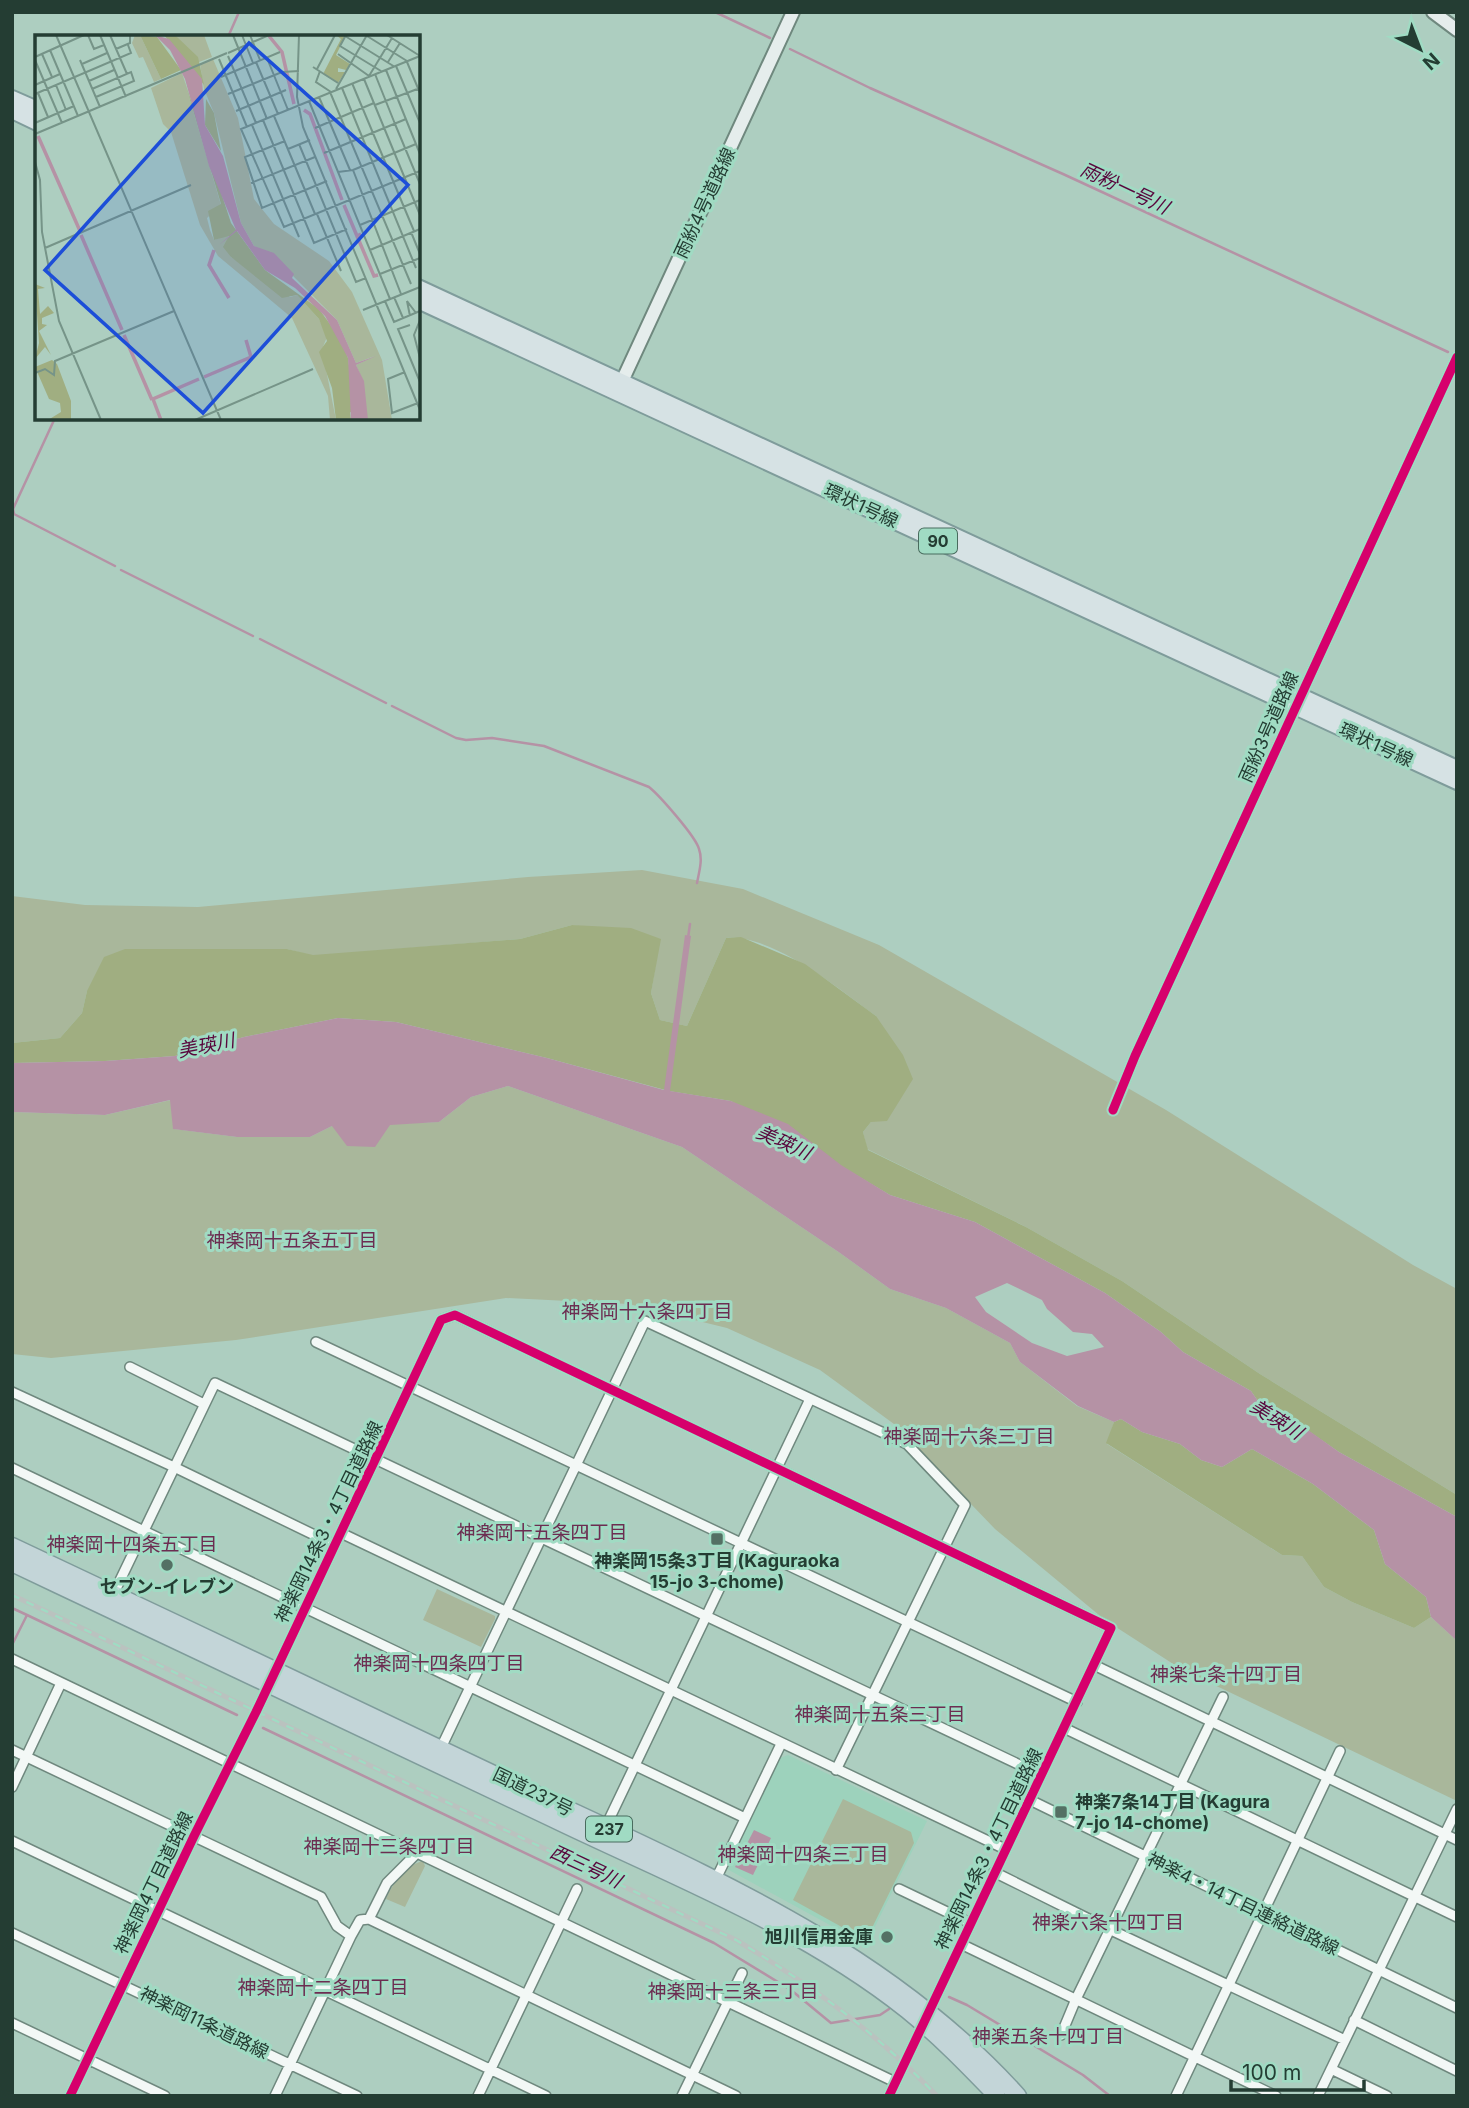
<svg xmlns="http://www.w3.org/2000/svg" width="1469" height="2108" font-family="Inter,'Noto Sans JP',sans-serif">
	<style>
		.built { fill: #9dd2bc }
		.green { fill: #a9b79b }
		.forest { fill: #a0ae81 }
		.water { fill: #b592a5; fill-rule: evenodd }
		.lines { fill: none; stroke-linecap: round; stroke-linejoin: round }
		.stream { stroke: #b592a5; stroke-width: 2.5 }
		.street-casing { stroke: #6f887e; stroke-width: 12 }
		.secondary-casing { stroke: #6f887e; stroke-width: 16 }
		.primary-casing { stroke: #7f9c9b; stroke-width: 18 }
		.highway-casing { stroke: #7f9c9b; stroke-width: 19 }
		.street { stroke: #f3f8f6; stroke-width: 9 }
		.secondary { stroke: #e5edec; stroke-width: 12 }
		.primary { stroke: #d6e2e4; stroke-width: 14 }
		.highway { stroke: #c3d5d8; stroke-width: 16 }
		.rail-casing { stroke: #bac2bf; stroke-width: 5 }
		.rail { stroke: #a0dbc3; stroke-width: 2.5; stroke-dasharray: 8; stroke-linecap: butt }
		.cycleway-casing { stroke: #a0dbc3; stroke-width: 13 }
		.cycleway { stroke: #d6006c; stroke-width: 9 }
		.poi-dot { fill: #547064; stroke: #a0dbc3; stroke-width: 2.5 }
		.labels { text-anchor: middle; stroke-width: 6; stroke-linejoin: round; paint-order: stroke }
		.shield { fill: #a0dbc3; stroke: #496c5e; stroke-width: 2 }
		.shield-label { font-size: 16px; font-weight: bold; fill: #243d33 }
		.street-label { font-size: 18px; fill: #243d33; stroke: #a0dbc3 }
		.poi-label { font-size: 18px; font-weight: bold; fill: #243d33; stroke: #a0dbc3 }
		.water-label { font-size: 19px; font-style: italic; fill: #59073d; stroke: #a0dbc3 }
		.neighbourhood-label { font-size: 19px; fill: #6c2d51; stroke: #a0dbc3 }
		.inset-river { fill: none; stroke: #b592a5; stroke-width: 3.5 }
		.inset-road { fill: none; stroke: #769488; stroke-width: 2 }
		.view { fill: #1d4ed8; fill-opacity: 0.15; stroke: #1d4ed8; stroke-width: 3.5 }
		.inset-edge { fill: none; stroke: #243d33; stroke-width: 3.5 }
	</style>
	<rect width="100%" height="100%" fill="#adcec0"/>
	<path class="built" d="M788,1755L927,1821L865,1947L839,1930L727,1869L780,1758Z"/>
	<path class="green" d="M642,870L743,889L879,945L1166,1110L1413,1265L1457,1289V1495L1260,1374L1122,1281L1026,1227L867,1149L863,1132L871,1122L876,1016C839,989 773,934 726,938L687,1026L660,1020L651,993L660,939L572,925L520,939L313,956L287,949L87,991L82,1013L60,1038L12,1043V896L85,905L198,907L528,877Z
		M508,1086L682,1147L840,1253L890,1289L946,1308L1010,1343L1020,1362L1077,1406L1114,1422L1107,1444L1282,1555L1302,1556L1324,1587L1352,1602L1414,1628L1431,1617L1457,1641V1801L1181,1669L1105,1620L995,1529L894,1424L820,1370L727,1328L629,1304L506,1298L236,1340L51,1358L12,1354V1112L105,1115L171,1100L174,1129L237,1137H310L332,1126L439,1122L471,1097Z
		M437,1589L495,1616V1619L481,1647L423,1620Z
		M843,1799L911,1832L914,1843L865,1942L840,1926L793,1900Z
		M423,1861L425,1866L405,1907L386,1899C392,1884 407,1864 423,1861Z"/>
	<path class="forest" d="M572,925L631,928L661,939L651,993L660,1020L687,1026L726,938L741,937L805,964L876,1016L903,1055L913,1079L887,1121L871,1122L863,1132L868,1150L1026,1227L1122,1281L1260,1374L1457,1495V1517L1339,1452L1284,1414L1260,1404L1251,1391L1183,1352L1161,1332L1105,1293L975,1222L890,1195L731,1101L669,1091L547,1058L396,1022L338,1018L244,1037L175,1056L105,1061L12,1063V1043L60,1038L82,1013L87,991L104,957L125,949H287L313,955L520,939Z
		M1121,1419L1142,1432L1180,1444L1201,1460L1222,1467L1252,1449L1313,1484L1374,1530L1385,1564L1426,1597L1431,1617L1414,1628L1352,1602L1324,1587L1302,1556L1282,1555L1106,1443L1114,1422Z"/>
	<path class="water" d="M685,935L691,936L670,1091L731,1101L788,1124L841,1165L890,1195L975,1222L1105,1293L1161,1332L1183,1352L1251,1391L1260,1404L1284,1413L1339,1452L1457,1517V1641L1431,1617L1426,1597L1385,1564L1374,1530L1313,1484L1252,1449L1222,1467L1201,1460L1180,1444L1142,1432L1121,1419L1114,1422L1078,1406L1020,1362L1010,1343L946,1308L890,1289L840,1253L682,1147L508,1086L471,1097L439,1122L390,1125L375,1147L347,1146L332,1126L310,1137H237L173,1129L170,1100L105,1115L12,1112V1063L105,1061L175,1056L244,1037L338,1018L396,1022L547,1058L664,1090ZM1007,1283L1042,1300L1047,1309L1073,1332L1092,1334L1104,1347L1067,1356L1032,1343L986,1312L975,1297Z
		M754,1830L771,1838L753,1875L735,1867Z"/>
	<g class="lines">
		<path class="stream" d="M715,12L770,38
			M228,37L239,12
			M790,49L870,88L1063,174L1448,352
			M55,418L13,509L14,514L115,566
			M121,570L253,636
			M260,639L386,703
			M392,706L456,738L466,740L492,738L544,746L649,787C660,796 696,837 699,849C703,860 699,872 697,883
			M688,938L690,924
			M12,1608L27,1615
			M12,1645L27,1615L237,1715
			M263,1728L714,1943L791,1990L831,2023L880,2015L889,2009
			M949,1997L967,2005L1083,2075L1110,2096"/>
		<defs>
			<path id="street" d="M1113,1110L1135,1056L1457,357
				M316,1342L1077,1702
				M130,1367L204,1404
				M12,1392L174,1467L335,1545
				M12,1468L745,1818
				M341,1533L1005,1849
				M112,1597L215,1383L1041,1775
				M12,1659L895,2082
				M1094,1665L1457,1840
				M1064,1728L1457,1917
				M12,1750L321,1897L337,1926L351,1936L360,1920L369,1919L387,1883L417,1853
				M439,1752L645,1321L907,1444L965,1505L836,1770
				M12,1787L61,1683
				M1030,1800L1457,2008
				M604,1830L810,1399
				M12,1841L546,2096
				M994,1872L1111,1930L1345,2040
				M715,1881L781,1744
				M899,1889L970,1923
				M369,1919L736,2096
				M12,1933L357,2096
				M961,1944L1276,2096
				M1354,2020L1457,2071
				M12,2023L165,2096
				M1061,2035L1076,1999L1223,1697
				M1331,2069L1387,2096
				M70,2096L194,1836L256,1712L441,1320L455,1315L1111,1628L889,2096
				M275,2096L351,1936
				M478,2096L577,1889
				M682,2096L742,1973
				M1176,2096L1340,1751
				M1318,2096L1457,1809"/>
			<path id="secondary" d="M1433,12L1457,30
				M618,390L793,12"/>
			<path id="primary" d="M12,98L37,109
				M12,111L37,123
				M418,287L1457,768
				M418,301L1457,782"/>
			<path id="highway" d="M12,1546C183,1627 355,1707 525,1789C702,1873 884,1947 1018,2096
				M12,1563C191,1648 371,1731 549,1817C671,1876 800,1925 907,2010C939,2036 968,2066 997,2096"/>
		</defs>
		<use href="#street" class="street-casing"/>
		<use href="#secondary" class="secondary-casing"/>
		<use href="#primary" class="primary-casing"/>
		<use href="#highway" class="highway-casing"/>
		<use href="#street" class="street"/>
		<use href="#secondary" class="secondary"/>
		<use href="#primary" class="primary"/>
		<use href="#highway" class="highway"/>
		<defs>
			<path id="rail" d="M12,1595L736,1940C810,1984 877,2033 937,2096"/>
		</defs>
		<use href="#rail" class="rail-casing"/>
		<use href="#rail" class="rail"/>
		<defs>
			<path id="cycleway" d="M1113,1110L1135,1056L1457,357
				M70,2096L194,1836L256,1712L441,1320L455,1315L1111,1628L889,2096"/>
		</defs>
		<use href="#cycleway" class="cycleway-casing"/>
		<use href="#cycleway" class="cycleway"/>
	</g>
	<g class="poi-dot">
		<rect x="710" y="1532" width="14" height="14" rx="3.5"/>
		<circle cx="167" cy="1565" r="7"/>
		<rect x="1054" y="1805" width="14" height="14" rx="3.5"/>
		<circle cx="887" cy="1937" r="7"/>
	</g>
	<g class="labels">
		<g class="shield">
			<rect x="919" y="528.5" width="38" height="25" rx="5"/>
			<rect x="586" y="1816.5" width="46" height="25" rx="5"/>
		</g>
		<g class="shield-label">
			<text x="938" y="547">90</text>
			<text x="609" y="1835">237</text>
		</g>
		<g class="street-label">
			<text transform="translate(705 203) rotate(-65)" y="6">雨紛4号道路線</text>
			<text transform="translate(861 506) rotate(25)" y="6">環状1号線</text>
			<text transform="translate(1269 727) rotate(-66)" y="6">雨紛3号道路線</text>
			<text transform="translate(1376 745) rotate(25)" y="6">環状1号線</text>
			<text transform="translate(329 1522) rotate(-64)" y="6">神楽岡14条3・4丁目道路線</text>
			<text transform="translate(533 1792) rotate(26)" y="6">国道237号</text>
			<text transform="translate(989 1849) rotate(-64)" y="6">神楽岡14条3・4丁目道路線</text>
			<text transform="translate(154 1883) rotate(-64)" y="6">神楽岡4丁目道路線</text>
			<text transform="translate(1243 1904) rotate(26)" y="6">神楽4・14丁目連絡道路線</text>
			<text transform="translate(204 2023) rotate(26)" y="6">神楽岡11条道路線</text>
		</g>
		<g class="poi-label">
			<text x="717" y="1567">神楽岡15条3丁目 (Kaguraoka<tspan x="717" dy="21">15-jo 3-chome)</tspan></text>
			<text x="167" y="1593">セブン-イレブン</text>
			<text x="1075" y="1808" text-anchor="start">神楽7条14丁目 (Kagura<tspan x="1075" dy="21">7-jo 14-chome)</tspan></text>
			<text x="873" y="1943" text-anchor="end">旭川信用金庫</text>
		</g>
		<g class="water-label">
			<text transform="translate(1125 188) rotate(25)" y="7">雨粉一号川</text>
			<text transform="translate(206 1045) rotate(-11)" y="7">美瑛川</text>
			<text transform="translate(784 1142) rotate(24)" y="7">美瑛川</text>
			<text transform="translate(1277 1419) rotate(32)" y="7">美瑛川</text>
			<text transform="translate(586 1866) rotate(25)" y="7">西三号川</text>
		</g>
		<g class="neighbourhood-label">
			<text x="292" y="1247">神楽岡十五条五丁目</text>
			<text x="647" y="1318">神楽岡十六条四丁目</text>
			<text x="969" y="1443">神楽岡十六条三丁目</text>
			<text x="542" y="1539">神楽岡十五条四丁目</text>
			<text x="132" y="1551">神楽岡十四条五丁目</text>
			<text x="439" y="1670">神楽岡十四条四丁目</text>
			<text x="1226" y="1681">神楽七条十四丁目</text>
			<text x="880" y="1721">神楽岡十五条三丁目</text>
			<text x="389" y="1853">神楽岡十三条四丁目</text>
			<text x="803" y="1861">神楽岡十四条三丁目</text>
			<text x="1108" y="1929">神楽六条十四丁目</text>
			<text x="323" y="1994">神楽岡十二条四丁目</text>
			<text x="733" y="1998">神楽岡十三条三丁目</text>
			<text x="1048" y="2043">神楽五条十四丁目</text>
		</g>
	</g>
	<g transform="translate(35 35)">
		<rect width="385" height="385" fill="#adcec0"/>
		<path d="M100,0H105L126,44L119,47L108,22L104,23L97,8ZM140,0H169L177,22L164,27ZM178,24L203,83L219,164L239,189L294,226L317,257L347,325L357,385H332L329,380L328,346L321,330L340,321L321,328L302,285L241,224L219,211L206,188L179,78L169,54L165,29ZM147,38L186,170L172,183L175,195L179,205L193,200L196,222L255,262L262,260L284,284L292,302L287,314L301,385H295L293,361L257,283L183,221L165,190L136,97L128,89L116,53Z" fill="#a9b79b"/>
		<path d="M105,0L122,2L146,35L126,44ZM129,0H140L163,22L169,50ZM301,0H311L301,20L315,29L311,35L303,33V37H310L303,48L288,39L306,4ZM147,38L196,188L230,235L284,274L305,303L313,323L320,379L315,377L316,385H301L297,353L284,317L292,306L284,284L262,260L247,263L196,222L188,212L194,201L179,205L173,176L186,169ZM171,64L179,78L186,116L170,90ZM0,249L10,253L3,254L5,279L13,271L19,278L7,283V289L12,290L4,296L16,320L10,312L0,324L4,308ZM17,325L22,329L36,366V385H13L26,377L25,368L14,364L0,332Z" fill="#a0ae81"/>
		<path d="M120,0L134,4L167,44L170,90L188,121L206,188L219,211L239,218L259,239L257,243L302,285L321,328L341,321L321,330L329,346L333,385H316L313,323L290,281L260,253L230,235L202,196L184,210L201,195L174,131L150,44L135,15Z" fill="#b592a5"/>
		<path class="inset-river" d="M234,1L247,17L259,69M269,75L275,79L307,165M3,101L45,196M309,170L322,201L326,199M46,200L87,295M322,201L339,241L343,240M179,215L174,230L194,263M89,300L117,365M169,342L216,322L211,305M126,385L118,364L164,344"/>
		<path class="inset-road" d="M21,0L186,385M53,0L59,14L69,10M65,0L91,62M75,0L92,39M198,0L232,84M207,0L218,28M215,0L225,25M264,0L262,62L268,92L385,375M311,0L305,11L346,36M352,0L385,21M310,1L360,32M332,1L372,26M81,14L95,8V0M15,15L43,81M193,18L234,0M7,19L17,42M303,19L334,41M193,21L221,88M385,21L206,94L249,192L385,136M0,22L49,0M232,23L253,75M184,24L212,92M0,25L27,88M45,25L65,72M221,27L243,79M353,27L365,8M372,27L385,58M47,29L72,18M361,31L385,88M278,32L303,48M282,34L300,0M351,35L385,119M285,36L281,47L296,57M340,39L360,89M334,41L357,3M186,42L245,17M329,44L385,180M54,46L79,35M317,48L379,196M0,50L25,39M21,50L31,75M307,53L381,233M57,54L96,37L99,46L61,62M301,54L332,0M295,57L376,249M3,58L13,82M0,59L96,18L93,10M193,59L247,37L264,36M284,62L315,135M274,66L355,264M340,70L385,53M201,76L251,55M239,81L280,179M228,85L279,208L312,194M0,88L39,71M360,89L385,149M217,90L264,202M280,93L339,68M0,99L192,18M250,106L210,122L227,173L292,146M264,109L321,247L331,243M253,114L275,105M289,118L371,84M0,127L5,145L7,197L24,286L66,385M318,135L381,109M303,137L318,135L366,259M216,148L280,122M282,179L306,236M325,190L385,165M376,197L385,219M10,213L156,150M335,215L385,194M345,239L385,223M359,262L368,283M350,266L359,287L385,276M328,275L385,252M375,281L372,266L381,278M385,285L379,300L385,323M375,290L363,294L385,347M370,337L353,344L357,378L383,368M0,338L10,334L19,340L20,326L139,276M160,385L278,334"/>
		<path class="view" d="M214,8L373,150L168,378L10,235Z"/>
		<rect width="385" height="385" class="inset-edge"/>
	</g>
	<rect width="1469" height="2108" fill="none" stroke="#243d33" stroke-width="28"/>
	<g transform="translate(1420 49) rotate(138)" stroke="#a0dbc3" stroke-width="5" paint-order="stroke">
	<path d="M0-5L12 26L0 18L-12 26Z" fill="#243d33"/>
	<text y="-10" font-size="19" font-weight="bold" text-anchor="middle" fill="#243d33">N</text>
	</g>
	<path d="M1231 2080v10h133v-10" fill="none" stroke="#243d33" stroke-width="3.5"/>
	<text x="1242" y="2080" font-size="21" fill="#243d33" stroke="#a0dbc3" stroke-width="5" paint-order="stroke">100 m</text>
</svg>
